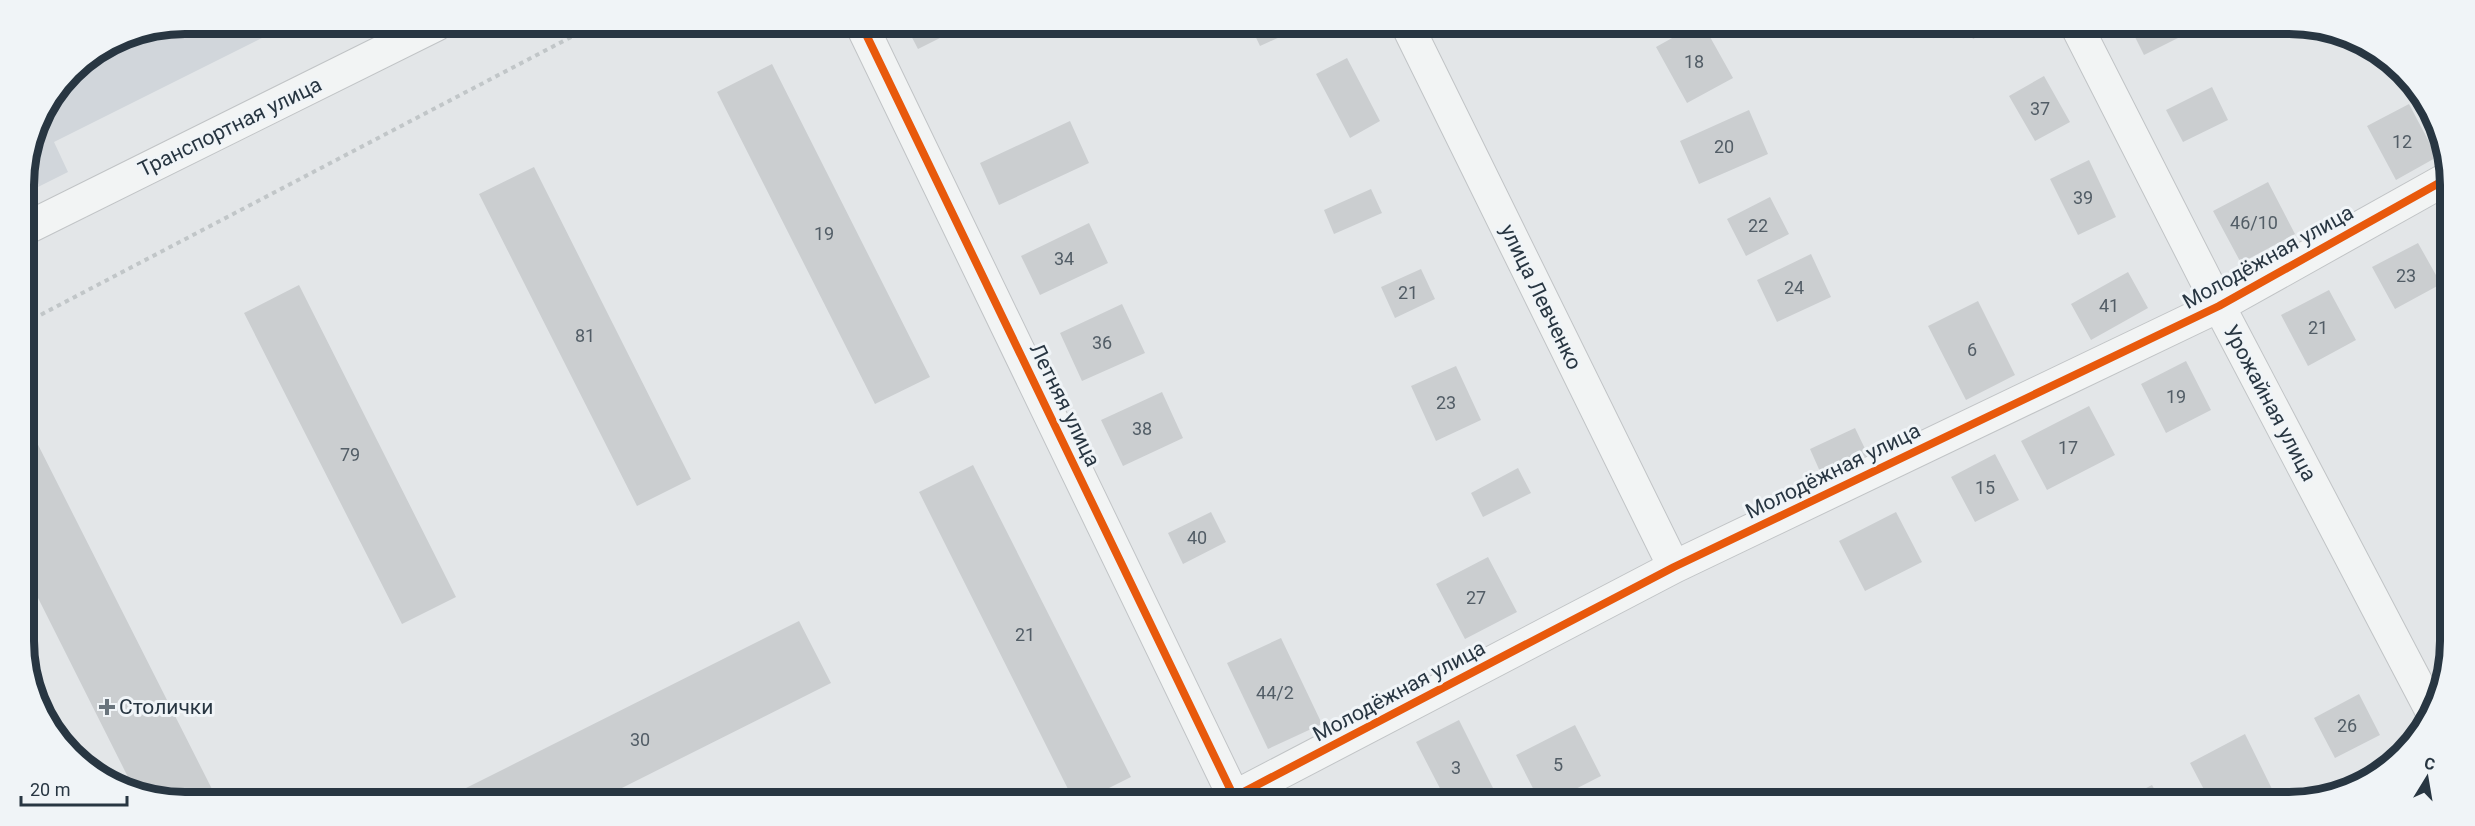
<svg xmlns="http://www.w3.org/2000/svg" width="2475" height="826" font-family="Roboto,sans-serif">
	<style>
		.built { fill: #d1d6db }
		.building { fill: #cbced0 }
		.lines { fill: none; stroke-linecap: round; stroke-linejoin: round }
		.minor-casing { stroke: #c1c4c6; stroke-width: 34 }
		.path { stroke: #c1c6c8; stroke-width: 4; stroke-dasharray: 4.5 4.5; stroke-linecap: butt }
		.minor { stroke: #f2f4f4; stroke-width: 32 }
		.cycleway-casing { stroke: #f0f4f7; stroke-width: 11 }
		.cycleway { stroke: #e8590c; stroke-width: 8 }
		.poi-dot { fill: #69747c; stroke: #f0f4f7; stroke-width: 2 }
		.labels { text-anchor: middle; stroke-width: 6; stroke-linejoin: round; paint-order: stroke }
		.number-label { font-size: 18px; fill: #525d66 }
		.street-label { font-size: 21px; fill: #283642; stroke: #f0f4f7 }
		.poi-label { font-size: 21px; fill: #283642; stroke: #f0f4f7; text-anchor: start }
		.rim { fill: none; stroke: #283642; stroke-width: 8 }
	</style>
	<rect width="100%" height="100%" fill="#e3e6e8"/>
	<path class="built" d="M186,24H290L54,142L68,172L24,194V176L36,124L72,71L124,36Z"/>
	<path class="building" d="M906,26H964L918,49Z
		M1251,27H1302L1260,46Z
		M1690,28H1705L1733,78L1687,103L1656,47Z
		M1968,29H1992L1973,39Z
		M2131,29H2196L2144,55Z
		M1347,58L1380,121L1350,138L1316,74Z
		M772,64L930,377L875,404L717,92Z
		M2044,76L2070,122L2035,141L2009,96Z
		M2212,87L2228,120L2183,142L2166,110Z
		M2409,104L2437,157L2396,180L2367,126Z
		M1749,110L1768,154L1699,184L1680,141Z
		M1070,121L1089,163L999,205L980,163Z
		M2089,160L2116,217L2078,235L2050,179Z
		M534,167L691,479L637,506L479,194Z
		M2268,182L2295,234L2241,263L2213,211Z
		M1371,189L1382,213L1334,234L1324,210Z
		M1770,197L1789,234L1746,256L1727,219Z
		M1089,223L1108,263L1040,295L1021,256Z
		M2418,243L2441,284L2395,309L2372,267Z
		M1811,254L1831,297L1777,322L1757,280Z
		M1421,269L1435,299L1395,318L1381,287Z
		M2128,272L2148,308L2091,340L2071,304Z
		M299,285L456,597L402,624L244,313Z
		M2329,290L2356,340L2308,366L2281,315Z
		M1978,301L2015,375L1966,400L1928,326Z
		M1122,304L1145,353L1082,381L1060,333Z
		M2186,361L2211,410L2166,433L2141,384Z
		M1456,366L1481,420L1436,441L1411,386Z
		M1162,392L1183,438L1123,466L1101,420Z
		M2089,406L2115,455L2047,490L2021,441Z
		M26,421L216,797L144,796L135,791L27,576Z
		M1855,428L1868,455L1822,476L1810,449Z
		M1995,454L2019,500L1975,522L1951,477Z
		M973,465L1131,777L1087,799H1073L919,492Z
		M1518,468L1531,493L1483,517L1471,493Z
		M1211,512L1226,542L1183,564L1168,533Z
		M1896,512L1922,562L1865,591L1839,541Z
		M1488,557L1517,612L1465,639L1436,584Z
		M799,621L831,683L602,798L448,797Z
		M2446,629V646L2438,632Z
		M1281,638L1322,724L1268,749L1227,663Z
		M2359,694L2380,735L2335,758L2314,718Z
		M1459,720L1496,794L1484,800H1446L1416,742Z
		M1575,725L1601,776L1554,800H1539L1516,755Z
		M2245,734L2273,791L2252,802L2210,801L2190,763Z
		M2152,785L2161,801H2121Z"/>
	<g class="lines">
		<defs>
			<path id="minor" d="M862,26L1235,799
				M1408,27L1674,567
				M2078,29L2219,306L2432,712
				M25,229L436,25
				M1234,797L1674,567L2219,306L2448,178"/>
		</defs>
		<use href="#minor" class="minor-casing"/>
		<path class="path" d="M25,323L594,25"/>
		<use href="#minor" class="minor"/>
		<defs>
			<path id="cycleway" d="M862,26L1235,799
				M1234,797L1674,567L2219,306L2448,178"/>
		</defs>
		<use href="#cycleway" class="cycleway-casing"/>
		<use href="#cycleway" class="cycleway"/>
	</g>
	<path class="poi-dot" d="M104 698h6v6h6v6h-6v6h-6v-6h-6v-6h6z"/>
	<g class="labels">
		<g class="number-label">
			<text x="1694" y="68">18</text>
			<text x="2040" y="115">37</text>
			<text x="2402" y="148">12</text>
			<text x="1724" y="153">20</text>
			<text x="2083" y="204">39</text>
			<text x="2254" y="229">46/10</text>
			<text x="1758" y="232">22</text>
			<text x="824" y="240">19</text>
			<text x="1064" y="265">34</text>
			<text x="2406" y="282">23</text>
			<text x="1794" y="294">24</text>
			<text x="1408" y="299">21</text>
			<text x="2109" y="312">41</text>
			<text x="2318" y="334">21</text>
			<text x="585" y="342">81</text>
			<text x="1102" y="349">36</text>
			<text x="1972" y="356">6</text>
			<text x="2176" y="403">19</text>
			<text x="1446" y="409">23</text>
			<text x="1142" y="435">38</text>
			<text x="2068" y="454">17</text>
			<text x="350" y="461">79</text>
			<text x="1985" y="494">15</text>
			<text x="1197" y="544">40</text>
			<text x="1476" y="604">27</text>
			<text x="1025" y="641">21</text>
			<text x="1275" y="699">44/2</text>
			<text x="2347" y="732">26</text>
			<text x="640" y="746">30</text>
			<text x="1558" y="771">5</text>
			<text x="1456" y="774">3</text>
		</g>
		<g class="street-label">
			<text transform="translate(230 127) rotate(-26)" y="7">Транспортная улица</text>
			<text transform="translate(2268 257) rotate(-29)" y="7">Молодёжная улица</text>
			<text transform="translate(1541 297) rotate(64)" y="7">улица Левченко</text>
			<text transform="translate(2270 403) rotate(62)" y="7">Урожайная улица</text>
			<text transform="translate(1065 405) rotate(64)" y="7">Летняя улица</text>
			<text transform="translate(1833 471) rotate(-26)" y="7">Молодёжная улица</text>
			<text transform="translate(1399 691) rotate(-28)" y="7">Молодёжная улица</text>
		</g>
		<g class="poi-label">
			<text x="119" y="714">Столички</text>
		</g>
	</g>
	<path d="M0 0H2475V826H0ZM185 34H2289A151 151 0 0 1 2440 185V641A151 151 0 0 1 2289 792H185A151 151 0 0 1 34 641V185A151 151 0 0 1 185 34Z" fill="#f0f4f7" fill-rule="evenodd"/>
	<path class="rim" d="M185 34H2289A151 151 0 0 1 2440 185V641A151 151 0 0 1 2289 792H185A151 151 0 0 1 34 641V185A151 151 0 0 1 185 34Z"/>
	<g transform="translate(2427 778) rotate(11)" stroke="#f0f4f7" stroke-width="4.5" paint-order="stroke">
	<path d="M0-4.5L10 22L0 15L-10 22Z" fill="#283642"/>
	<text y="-9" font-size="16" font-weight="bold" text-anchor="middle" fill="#283642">С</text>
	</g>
	<path d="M21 796v9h106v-9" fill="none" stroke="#283642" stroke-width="3"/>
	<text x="30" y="796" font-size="18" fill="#283642" stroke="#f0f4f7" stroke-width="4.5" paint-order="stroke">20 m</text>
</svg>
